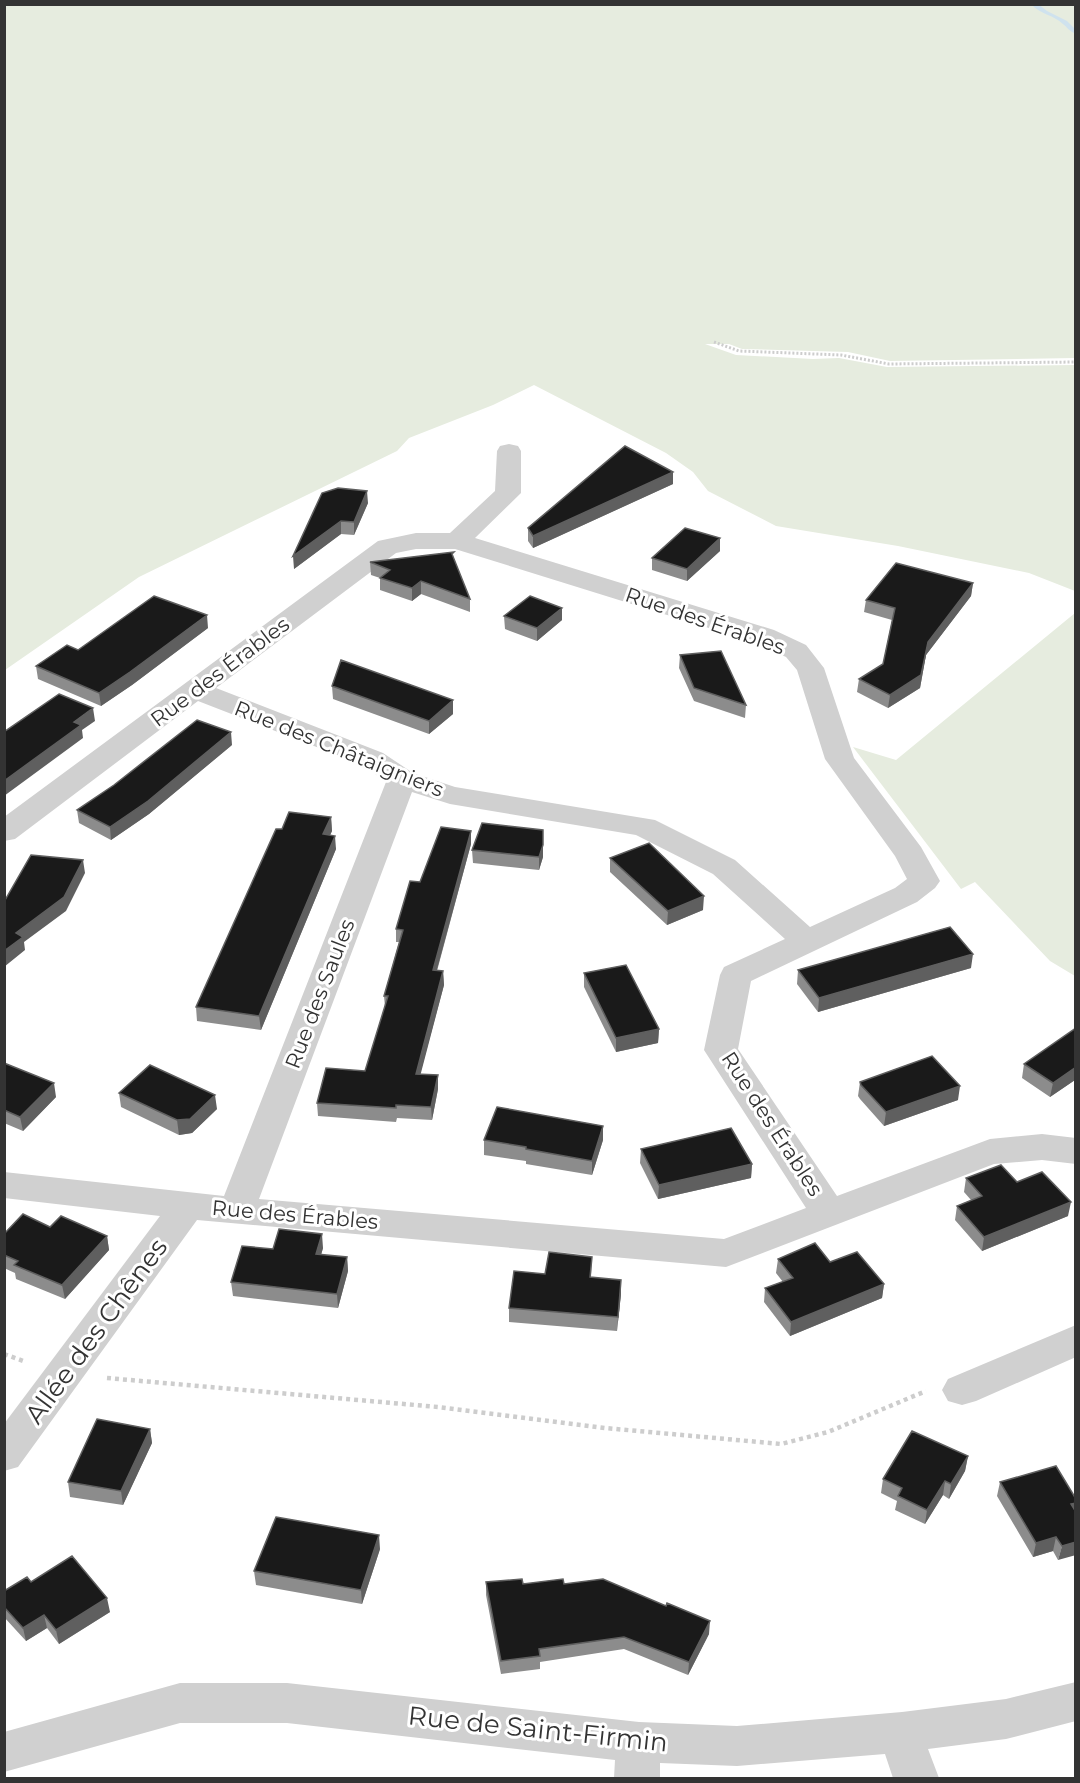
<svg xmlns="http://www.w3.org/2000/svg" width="1080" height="1783" font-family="Montserrat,sans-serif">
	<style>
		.green { fill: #e6ecdf }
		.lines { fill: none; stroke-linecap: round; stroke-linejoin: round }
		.stream { fill: #cfe2ee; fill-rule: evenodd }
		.path-far1 { stroke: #cdcdcd; stroke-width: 3; stroke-dasharray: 2 2; stroke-linecap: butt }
		.path { stroke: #cdcdcd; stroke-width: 4.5; stroke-dasharray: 4 4; stroke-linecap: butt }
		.minor { fill: #d0d0d0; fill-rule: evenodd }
		.wall { fill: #8c8c8c }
		.shaded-wall { fill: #5f5f5f }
		.building { fill: #1a1a1a; stroke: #5f5f5f; stroke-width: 1.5 }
		.labels { text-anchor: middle; stroke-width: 6; stroke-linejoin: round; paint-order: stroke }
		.street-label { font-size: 21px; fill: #333; stroke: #fff }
		.near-street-label { font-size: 26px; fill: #333; stroke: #fff }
	</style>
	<rect width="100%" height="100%" fill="#fff"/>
	<path class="green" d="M4,5H1075V358L890,361L848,352L742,349L729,344H705L736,355L813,359L839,358L887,367L1075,365V591L1029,573L898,546L776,526L708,491L693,472L666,453L534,385L493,405L409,438L397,451L139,577L5,670Z
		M1075,613V976L1050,961L975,882L961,889L853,747L896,760Z"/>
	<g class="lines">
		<path class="stream" d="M1031,4H1038L1047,11L1067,21L1076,30V34C1069,31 1068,28 1063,24C1054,15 1041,15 1031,4Z"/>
		<path class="path-far1" d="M714,342L739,351L841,355L889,364L1076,362"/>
		<path class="path" d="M4,1354L26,1362
			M107,1378L438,1407L605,1428L781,1444L828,1432L926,1391"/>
		<path class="minor" d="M509,444L518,446L521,451V493L475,538L774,630L806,645L824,668L854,758L921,847L940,881L935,888L917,902L751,981L738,1049L837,1196L990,1139L1042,1134L1076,1138V1164L1042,1160L994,1164L726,1267L197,1220L18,1467L4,1471V1424L160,1216L4,1198V1172L224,1196L386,782L363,765L198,701L15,839L4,841V817L378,541L416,533H450L495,491L497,451L500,446ZM416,549H455L754,642L786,657L797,670L825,759L895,856L907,879L895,888L810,927L735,860L655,820L455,787L413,773L383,753L216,688L396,553ZM412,792L450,804L636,835L713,874L785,939L724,967L720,975L704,1050L806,1208L724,1239L259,1199Z
			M1076,1325V1357L976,1401L962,1405L948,1401L942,1390L948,1379Z
			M1076,1682V1721L1006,1739L928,1749L939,1778H893L885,1754L737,1766L660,1763V1778H614L615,1760L287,1723H180L4,1772V1732L180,1683H287L639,1722L737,1726L902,1712L1006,1699Z"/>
	</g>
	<path class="wall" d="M673,472V484L533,548L528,541V528Z
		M322,493L368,503L354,535L341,534L294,569Z
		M720,551L687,581L652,570V558Z
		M454,559L470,599V612L421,594L412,601L380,590V578L371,575L370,562Z
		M973,583L971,596L926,655L920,688L888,708L857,692L859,679L883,664L892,620L864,612L866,600Z
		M504,616L562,620L537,641L505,629Z
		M208,628L132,685L101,706L38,679L36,666L78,650Z
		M680,655L746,705L745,718L694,701L679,668Z
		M332,686L453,700V714L429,734L333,699Z
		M232,745L149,814L111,840L79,823L77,810Z
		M331,817L332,831L330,835L336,849L261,1030L197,1021L196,1007L282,829Z
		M471,831V844L437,971H443L444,985L420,1074L438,1075V1089L432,1120L397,1118L396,1122L318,1116L317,1103L365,1071L385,1007L384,996L399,942H396V929L420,882Z
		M472,850L543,857L539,870L473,863Z
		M610,858L703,910L667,925L610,872Z
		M971,968L818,1012L797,984L798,970Z
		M584,973L659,1029L658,1043L616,1052L584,987Z
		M1076,1028V1080H1075L1050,1097L1022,1078L1024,1064Z
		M4,1063L56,1097L23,1131L4,1123Z
		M860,1082L958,1100L884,1126L860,1099L858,1096Z
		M119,1093L217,1109L192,1133L179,1135L121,1107Z
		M484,1140H603L592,1175L526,1164V1161L484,1155Z
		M641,1149L752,1164L751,1178L658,1199L640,1163Z
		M966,1178L1017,1182L1068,1216L982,1251L955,1220L957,1206L971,1200L964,1192Z
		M50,1227L107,1236L109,1250L65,1299L16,1279L15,1273L4,1268V1234Z
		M323,1248L321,1255L347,1257L348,1271L338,1308L233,1296L231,1282L273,1249Z
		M592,1257L591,1278L621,1294L617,1331L509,1322V1308L545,1274Z
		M778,1259L830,1262L884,1284L882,1298L790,1336L764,1302L765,1288L783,1282L776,1273Z
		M150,1429L152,1443L123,1505L70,1497L68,1482Z
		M968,1456L965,1471L949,1499L943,1495L925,1524L895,1510L897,1501L881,1493L883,1479Z
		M1000,1482L1076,1499L1058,1560L1053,1551L1033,1557L997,1496Z
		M380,1549L362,1604L256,1585L254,1571Z
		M486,1582L564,1584L709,1634L688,1675L624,1649L540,1662V1669L501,1674L486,1595Z
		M4,1591L110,1612L59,1644L47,1628L26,1641L4,1617Z"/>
	<path class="shaded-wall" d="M673,472V484L533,548V536Z
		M367,491L368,503L354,535V522Z
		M341,521V534L294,569L293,556Z
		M720,538V551L687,581V569Z
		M421,581V594L412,601V588Z
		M973,583L971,596L926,655L920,688L888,708L890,695L928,642Z
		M562,608V620L537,641V628Z
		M207,615L208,628L132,685L101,706L99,693Z
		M453,700V714L429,734V721Z
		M93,708L95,721L82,730L83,738L4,796V781L74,722Z
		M231,732L232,745L149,814L111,840L110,827Z
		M331,817L332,831L324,848L323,834Z
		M471,831V844L433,984V970Z
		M335,836L336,849L261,1030L259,1016Z
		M543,845V857L539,870V857Z
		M83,860L85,873L66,911L24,942L25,950L4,967V951L16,933Z
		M704,896L703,910L667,925L668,911Z
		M973,954L971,968L818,1012L819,998Z
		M443,971L444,985L417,1088L416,1074Z
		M659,1029L658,1043L616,1052V1038Z
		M1076,1067L1075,1080L1050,1097L1053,1083Z
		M438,1075V1089L432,1120L431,1107Z
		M54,1083L56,1097L23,1131L20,1117Z
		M960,1086L958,1100L884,1126L886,1112Z
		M215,1095L217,1109L192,1133L179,1135L177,1120Z
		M603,1126V1140L592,1175V1161Z
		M752,1164L751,1178L658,1199L659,1185Z
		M1071,1202L1068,1216L982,1251L984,1237Z
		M322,1234L323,1248L317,1268L316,1254Z
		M107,1236L109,1250L65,1299L62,1285Z
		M347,1257L348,1271L338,1308L337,1294Z
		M621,1280V1294L617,1331L618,1317Z
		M884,1284L882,1298L790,1336L791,1322Z
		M150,1429L152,1443L123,1505L121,1491Z
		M968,1456L965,1471L949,1499L951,1484Z
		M945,1481L943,1495L925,1524L927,1510Z
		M1076,1503V1510L1074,1516L1071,1504Z
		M379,1535L380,1549L362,1604L361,1590Z
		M1056,1537L1053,1551L1033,1557L1036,1543Z
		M1076,1542V1555L1058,1560L1062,1546Z
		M107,1598L110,1612L59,1644L56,1630Z
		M44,1615L47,1628L26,1641L23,1628Z
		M710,1621L709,1634L688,1675L689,1662Z"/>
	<path class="building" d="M625,446L673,472L533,536L528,528Z
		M338,488L367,491L354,522L341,521L293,556L322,493Z
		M685,528L720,538L687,569L652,558Z
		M454,552L452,554L470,599L421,581L412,588L380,578L390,570L370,562Z
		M896,563L973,583L928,642L921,675L890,695L859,679L883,664L895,608L866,600Z
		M154,596L207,615L130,672L99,693L36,666L67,645L78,650Z
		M530,596L562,608L537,628L504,616Z
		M721,651L746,705L694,688L680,655Z
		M341,660L453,700L429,721L332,686Z
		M59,694L93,708L74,722L81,725L4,781V732Z
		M197,720L231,732L148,801L110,827L77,810L114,785Z
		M289,812L331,817L323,834L335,836L259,1016L196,1007L276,829H282Z
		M482,823L543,830V845L539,857L472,850Z
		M441,827L471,831L433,970L443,971L416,1074L438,1075L431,1107L396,1105V1108L317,1103L326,1068L365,1071L388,996H384L403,930L396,929L410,881L420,882Z
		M649,843L704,896L668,911L610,858Z
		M31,855L83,860L64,897L16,933L23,937L4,951V902Z
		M950,927L973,954L819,998L798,970Z
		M626,965L659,1029L616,1038L584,973Z
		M1076,1028V1067L1053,1083L1024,1064Z
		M932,1056L960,1086L886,1112L861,1085L860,1082Z
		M4,1063L54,1083L20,1117L4,1110Z
		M150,1065L215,1095L190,1119L177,1120L119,1093Z
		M497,1107L603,1126L592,1161L526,1149V1147L484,1140Z
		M731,1128L752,1164L659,1185L641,1149Z
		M1001,1165L1017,1182L1042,1172L1071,1202L984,1237L957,1206L982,1196L966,1178Z
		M23,1214L50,1227L61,1216L107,1236L62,1285L14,1265L18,1261L4,1255V1234Z
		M279,1229L322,1234L316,1254L347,1257L337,1294L231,1282L242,1246L273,1249Z
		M815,1243L830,1262L857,1252L884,1284L791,1322L765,1288L793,1278L778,1259Z
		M549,1252L592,1257L590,1277L621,1280L618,1317L509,1308L514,1271L545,1274Z
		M97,1419L150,1429L121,1491L68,1482Z
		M912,1431L968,1456L951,1484L945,1481L927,1510L898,1496L902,1488L883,1479Z
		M1056,1466L1076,1499V1503L1071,1504L1076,1512V1542L1062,1546L1056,1537L1036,1543L1000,1482Z
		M276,1517L379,1535L361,1590L254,1571Z
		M72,1556L107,1598L56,1630L44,1615L23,1628L4,1607V1591L27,1577L31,1582Z
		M522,1579L523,1584L563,1579L564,1584L603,1579L666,1606L667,1603L710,1621L689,1662L624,1637L539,1649L540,1656L501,1661L486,1582Z"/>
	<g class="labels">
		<g class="street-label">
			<text transform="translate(705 621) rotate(19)" y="7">Rue des Érables</text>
			<text transform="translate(220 672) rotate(-37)" y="7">Rue des Érables</text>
			<text transform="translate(339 749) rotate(22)" y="7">Rue des Châtaigniers</text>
			<text transform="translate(320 994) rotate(-69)" y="7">Rue des Saules</text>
			<text transform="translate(772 1124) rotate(57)" y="7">Rue des Érables</text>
			<text transform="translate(295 1215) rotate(5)" y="7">Rue des Érables</text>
		</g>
		<g class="near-street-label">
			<text transform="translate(96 1331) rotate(-54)" y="9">Allée des Chênes</text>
			<text transform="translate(538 1729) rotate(6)" y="9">Rue de Saint-Firmin</text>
		</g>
	</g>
	<rect width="1080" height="1783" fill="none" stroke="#333333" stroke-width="12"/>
</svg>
